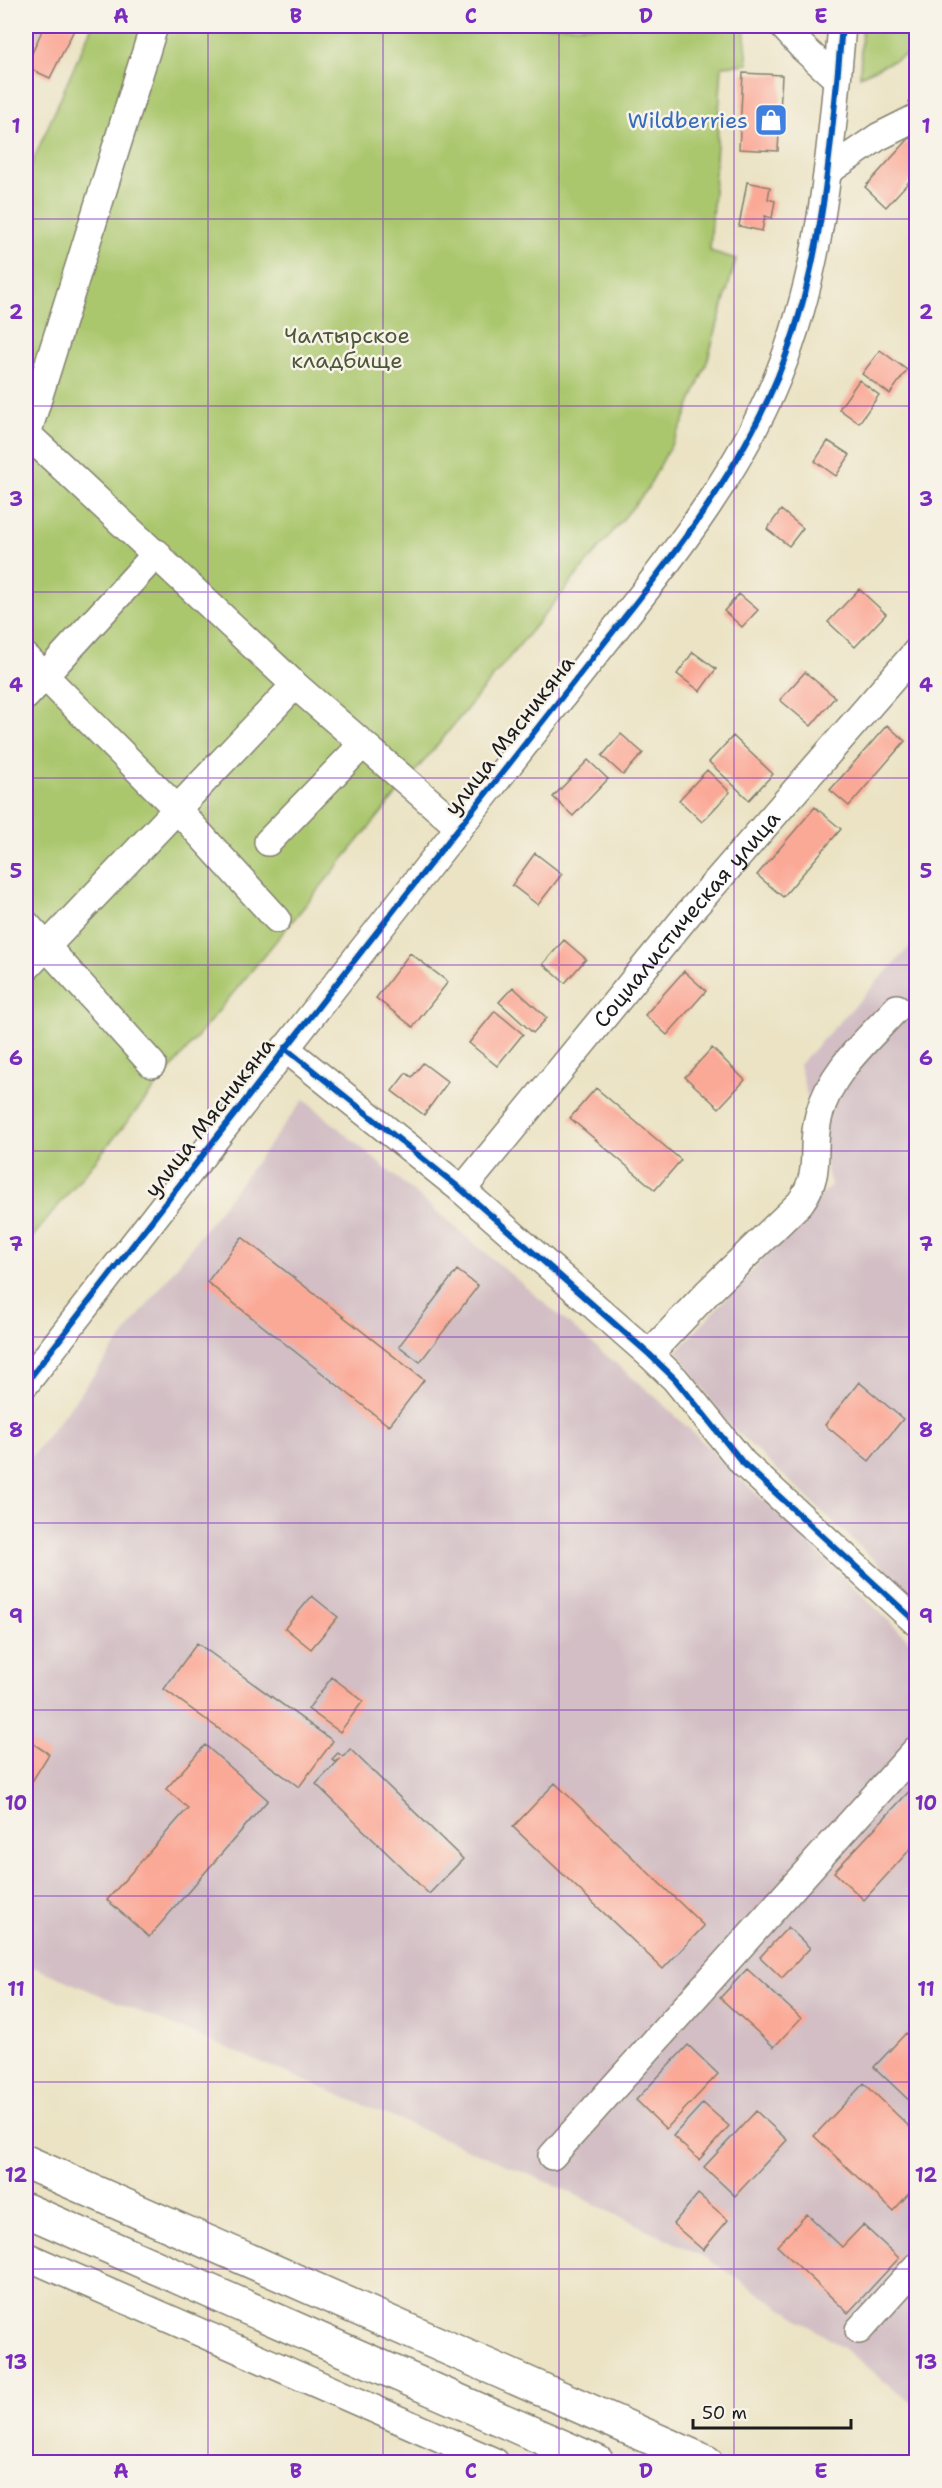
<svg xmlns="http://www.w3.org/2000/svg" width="942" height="2488" font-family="'Shantell Sans',sans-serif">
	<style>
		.industrial { fill: #d2bec4 }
		.green { fill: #abc76e; stroke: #647245; stroke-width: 1.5 }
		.building { fill: #fba997 }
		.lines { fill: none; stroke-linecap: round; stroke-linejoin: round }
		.minor-casing { stroke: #848070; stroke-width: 30 }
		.highway-casing { stroke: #848070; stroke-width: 36 }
		.minor { stroke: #fff; stroke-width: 27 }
		.highway { stroke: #fff; stroke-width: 33 }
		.cycleway-casing { stroke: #f7f3e8; stroke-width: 10 }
		.cycleway { stroke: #0057b8; stroke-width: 6 }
		.grid { fill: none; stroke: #7b2cbf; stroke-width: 1.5; stroke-opacity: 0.55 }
		.labels { text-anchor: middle; stroke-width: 5; stroke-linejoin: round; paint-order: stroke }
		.shop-label { font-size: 22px; fill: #366cbe; stroke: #f7f3e8; text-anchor: end }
		.park-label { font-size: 22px; fill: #4e5839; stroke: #f7f3e8 }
		.street-label { font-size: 22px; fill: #1c1c1c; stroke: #f7f3e8 }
		.neatline { fill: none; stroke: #7b2cbf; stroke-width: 2 }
		.grid-label { font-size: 20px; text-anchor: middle; font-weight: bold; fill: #7b2cbf }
	</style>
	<rect width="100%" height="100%" fill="#f7f3e8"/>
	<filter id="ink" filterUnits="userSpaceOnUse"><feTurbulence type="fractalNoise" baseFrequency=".0167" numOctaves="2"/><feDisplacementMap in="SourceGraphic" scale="12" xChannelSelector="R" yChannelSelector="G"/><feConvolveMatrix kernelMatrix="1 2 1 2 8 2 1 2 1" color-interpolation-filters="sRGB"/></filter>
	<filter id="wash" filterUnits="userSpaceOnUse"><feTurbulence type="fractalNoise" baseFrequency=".008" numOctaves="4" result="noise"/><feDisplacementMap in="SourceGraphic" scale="24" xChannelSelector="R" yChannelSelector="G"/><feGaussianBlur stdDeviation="1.35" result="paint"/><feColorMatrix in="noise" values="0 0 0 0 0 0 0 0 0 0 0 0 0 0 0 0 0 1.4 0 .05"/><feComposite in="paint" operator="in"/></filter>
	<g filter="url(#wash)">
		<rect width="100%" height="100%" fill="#ebe3c4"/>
		<path class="industrial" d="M26,26H76L50,78L26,67Z
			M916,940V1599L725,1421L677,1351L831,1185L799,1065Z
			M304,1099L660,1401L916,1647V2407L843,2348L704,2257L561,2188L26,1964V1464Z"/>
		<path class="green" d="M92,26H744L748,64L722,66L710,251L736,259L707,362L683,423L646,491L26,1245V177Z
			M862,26H916V47L908,54L860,76Z"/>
		<g id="blocks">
			<path class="building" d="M26,26L34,27L26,45Z
				M44,26H76L50,78L26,67Z
				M743,73L782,75L778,151L739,149Z
				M916,99V121L909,102Z
				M916,131V174L886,207L865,187Z
				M747,182L770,187L768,199L775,201L772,218L765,216L762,231L739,226Z
				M880,350L907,370L890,394L862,374Z
				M859,380L879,395L859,423L839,409Z
				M828,441L850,455L836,476L815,461Z
				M781,510L803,528L789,546L767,529Z
				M859,589L886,614L855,647L828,622Z
				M739,594L758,610L742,627L724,611Z
				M693,652L716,669L700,691L677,674Z
				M805,672L835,697L811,726L780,700Z
				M887,725L905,741L849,806L830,790Z
				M621,734L643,753L623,775L602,756Z
				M733,736L773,774L749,800L709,762Z
				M588,760L608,779L573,816L553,797Z
				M707,770L730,792L702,822L679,800Z
				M815,807L841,829L783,897L757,875Z
				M535,853L562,874L538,905L512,885Z
				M564,940L586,959L565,983L543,964Z
				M410,953L448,982L413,1027L376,998Z
				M684,971L706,991L667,1035L645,1015Z
				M513,987L547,1018L533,1033L499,1002Z
				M495,1011L523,1034L497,1066L469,1043Z
				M712,1048L745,1080L719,1108L685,1077Z
				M423,1063L448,1082L424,1115L392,1091L406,1073L412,1077Z
				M596,1088L681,1160L655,1190L570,1118Z
				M242,1237L424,1380L389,1426L207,1282Z
				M457,1270L478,1286L420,1362L399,1346Z
				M859,1382L903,1419L869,1461L825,1425Z
				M312,1596L338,1617L311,1649L285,1628Z
				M197,1643L333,1741L299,1787L164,1689Z
				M332,1677L363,1701L340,1732L308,1709Z
				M26,1739L49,1754L26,1791Z
				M205,1745L268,1800L149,1937L107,1900L188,1808L166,1789Z
				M350,1749L463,1859L429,1894L316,1784L340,1759L334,1762L332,1759L338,1753L343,1757Z
				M555,1783L704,1926L663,1969L513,1827Z
				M916,1784V1843L864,1900L834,1872Z
				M788,1927L810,1948L782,1978L760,1957Z
				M747,1969L801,2018L774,2047L720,1998Z
				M906,2033L916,2043V2107L874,2067Z
				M688,2045L718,2074L666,2129L636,2100Z
				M864,2083L916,2133V2186L893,2211L814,2136Z
				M703,2103L729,2126L699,2160L673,2136Z
				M756,2111L787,2140L735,2196L704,2167Z
				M698,2194L728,2220L703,2250L673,2224Z
				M807,2214L842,2247L863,2225L899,2258L848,2313L777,2246Z"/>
		</g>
	</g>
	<g filter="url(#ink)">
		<use href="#blocks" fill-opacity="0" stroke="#848070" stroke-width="1.5"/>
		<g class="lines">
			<defs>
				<g id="minor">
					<path d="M783,26L803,48L837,79"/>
					<path d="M830,170L878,137L916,118"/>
					<path d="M26,433L295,685L459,827"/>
					<path d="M27,434L154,26"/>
					<path d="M26,657L177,809L277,919"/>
					<path d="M26,696L157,553"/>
					<path d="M268,842L362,745"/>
					<path d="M26,924L152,1064"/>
					<path d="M26,968L295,685"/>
					<path d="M285,1048L462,1190L649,1354L675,1379L743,1463L916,1622"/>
					<path id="s1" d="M462,1190L688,914L916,652"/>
					<path d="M649,1354L707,1293L800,1203C824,1170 809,1151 819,1115C831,1070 867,1041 897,1008"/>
					<path d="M26,1383C180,1184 334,985 491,787C533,734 574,681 616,628C678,550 741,468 778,376C824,263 831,145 842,26"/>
					<path d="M552,2156L916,1750"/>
					<path d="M26,2256L495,2462"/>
					<path d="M859,2330L916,2267"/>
				</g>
				<path id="highway" d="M26,2162L706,2462
					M26,2210L597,2462"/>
			</defs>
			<use href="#minor" class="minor-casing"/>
			<use href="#highway" class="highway-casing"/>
			<use href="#minor" class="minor"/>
			<use href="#highway" class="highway"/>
			<defs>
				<path id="cycleway" d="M285,1048L462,1190L649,1354L675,1379L743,1463L916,1622
					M26,1383C180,1184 334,985 491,787C533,734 574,681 616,628C678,550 741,468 778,376C824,263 831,145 842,26"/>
			</defs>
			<use href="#cycleway" class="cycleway-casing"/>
			<use href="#cycleway" class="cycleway"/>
		</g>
	</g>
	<path class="grid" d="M208,26V2462M383,26V2462M559,26V2462M734,26V2462M26,219H916M26,406H916M26,592H916M26,778H916M26,965H916M26,1151H916M26,1337H916M26,1523H916M26,1710H916M26,1896H916M26,2082H916M26,2269H916"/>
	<defs>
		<symbol id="shop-square" viewBox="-11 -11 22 22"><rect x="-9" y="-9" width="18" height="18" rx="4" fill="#3f7fe0" stroke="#f7f3e8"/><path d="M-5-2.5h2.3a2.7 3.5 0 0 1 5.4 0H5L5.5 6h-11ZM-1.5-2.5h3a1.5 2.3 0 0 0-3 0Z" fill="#fff"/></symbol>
	</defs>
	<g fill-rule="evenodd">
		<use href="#shop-square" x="752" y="101" width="38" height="38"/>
	</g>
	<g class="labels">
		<g class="shop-label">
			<text x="748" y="128">Wildberries</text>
		</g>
		<g class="park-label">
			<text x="347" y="343">Чалтырское<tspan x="347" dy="25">кладбище</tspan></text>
		</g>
		<g class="street-label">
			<text transform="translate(509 735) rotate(-52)" y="8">улица Мясникяна</text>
			<text dy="8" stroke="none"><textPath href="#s1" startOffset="352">Социалистическая улица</textPath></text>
			<text transform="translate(209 1117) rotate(-52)" y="8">улица Мясникяна</text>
		</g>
	</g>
	<rect width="942" height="2488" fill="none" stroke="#f7f3e8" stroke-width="66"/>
	<path d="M693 2419v9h158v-9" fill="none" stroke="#1c1c1c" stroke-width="3"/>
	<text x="702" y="2419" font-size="18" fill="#1c1c1c" stroke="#f7f3e8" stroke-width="4.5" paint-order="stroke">50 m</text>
	<rect x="33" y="33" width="876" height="2422" class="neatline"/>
	<g class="grid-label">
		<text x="121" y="23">A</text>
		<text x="296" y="23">B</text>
		<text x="471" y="23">C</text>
		<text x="646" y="23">D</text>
		<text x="821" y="23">E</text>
		<text x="16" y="133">1</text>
		<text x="926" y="133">1</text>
		<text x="16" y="319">2</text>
		<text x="926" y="319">2</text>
		<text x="16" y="506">3</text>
		<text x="926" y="506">3</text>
		<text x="16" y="692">4</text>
		<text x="926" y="692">4</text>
		<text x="16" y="878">5</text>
		<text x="926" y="878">5</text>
		<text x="16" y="1065">6</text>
		<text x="926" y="1065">6</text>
		<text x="16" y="1251">7</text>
		<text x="926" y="1251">7</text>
		<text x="16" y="1437">8</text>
		<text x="926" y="1437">8</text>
		<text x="16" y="1623">9</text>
		<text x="926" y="1623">9</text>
		<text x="16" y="1810">10</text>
		<text x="926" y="1810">10</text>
		<text x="16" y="1996">11</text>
		<text x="926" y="1996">11</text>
		<text x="16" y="2182">12</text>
		<text x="926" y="2182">12</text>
		<text x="16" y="2369">13</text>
		<text x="926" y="2369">13</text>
		<text x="121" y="2478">A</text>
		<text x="296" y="2478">B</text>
		<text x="471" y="2478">C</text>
		<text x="646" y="2478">D</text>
		<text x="821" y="2478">E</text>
	</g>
</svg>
